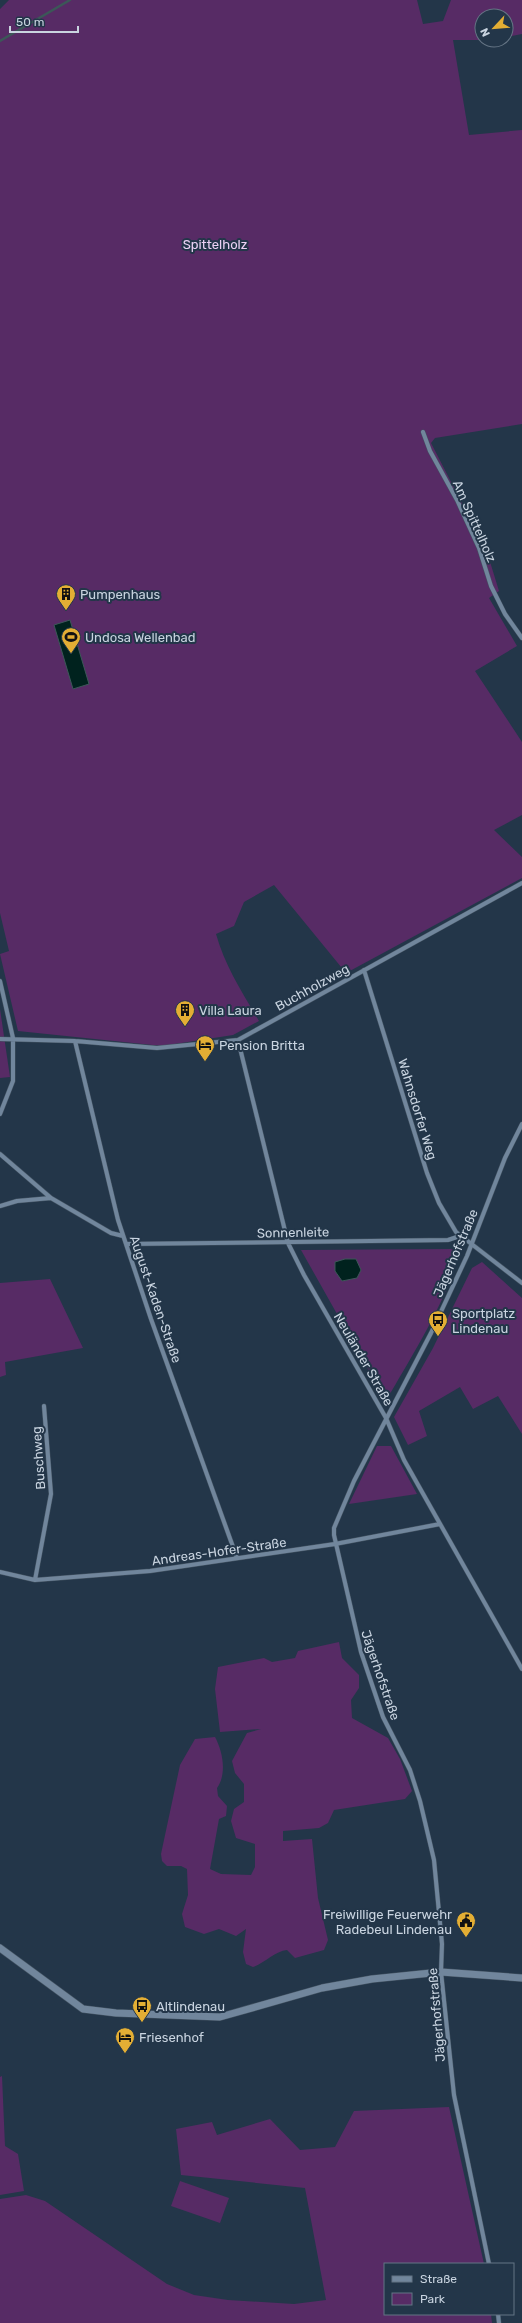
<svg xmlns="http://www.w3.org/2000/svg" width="522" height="2323" font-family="Rubik,sans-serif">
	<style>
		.green { fill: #572b65 }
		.water { fill: #00221e; stroke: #3c5758 }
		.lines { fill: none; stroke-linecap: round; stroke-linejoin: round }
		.stream { stroke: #3c5758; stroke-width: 2.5 }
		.minor-casing { stroke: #445463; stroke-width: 5 }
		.tertiary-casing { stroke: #445463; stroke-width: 8 }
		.minor { stroke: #71869c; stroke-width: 4 }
		.tertiary { stroke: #71869c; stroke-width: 7 }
		.labels { text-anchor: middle; stroke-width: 4; stroke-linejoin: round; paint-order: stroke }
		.park-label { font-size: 13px; fill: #ebd1f4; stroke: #233649 }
		.street-label { font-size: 13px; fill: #c9d4e0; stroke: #233649 }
		.poi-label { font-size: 13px; fill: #c9d4e0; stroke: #233649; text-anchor: start }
	</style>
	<rect width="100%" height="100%" fill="#233649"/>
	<path class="green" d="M9,0H417L423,24L443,21L451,0H522V34L506,37V16H482V40H453L469,135L522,130V424L435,438L431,443L487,552L499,591L489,598L517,646L475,671L522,742V815L494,830L522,857V878L346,973L274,885L244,902L234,926L216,934C225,966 242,992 259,1021L233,1035L162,1046L18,1031L0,954L9,951L0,913V9Z
		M0,1009L10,1077L0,1078Z
		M450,1249L460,1251C446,1303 412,1355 386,1401L301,1250Z
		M482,1262L522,1298V1434L498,1396L473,1409L460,1387L419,1411L427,1436L408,1445L394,1417L433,1348L472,1268Z
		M50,1279L83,1348L5,1362L6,1375L0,1377V1283Z
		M377,1446H391L417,1494L349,1504Z
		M339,1642L342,1658L359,1675V1688L351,1700L352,1718L388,1738L400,1759L412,1791L405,1799L334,1810L328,1823L319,1828L283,1831V1841L312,1839L318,1898L328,1940L324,1950L295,1958L287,1950C275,1951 265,1963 253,1967L246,1964L243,1952L246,1929L236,1936L219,1929L204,1934L185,1927L182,1914L188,1895L187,1869L181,1866H167L162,1861L161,1854L180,1765L195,1739L215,1737C223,1752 227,1774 217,1788L218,1796L227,1806L226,1816L219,1819L210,1869L221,1874L251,1875L255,1867V1844L236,1838L231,1821L234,1809L244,1802V1784L235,1773L232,1761L247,1733L261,1729L220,1732L215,1689L218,1667L264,1658L272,1662L295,1658L298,1651Z
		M2,2076L5,2146L18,2154L24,2191L0,2195V2077Z
		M449,2107L484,2264H385V2314H491L492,2323H0V2199L26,2195L45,2201L167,2284L194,2295L228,2300L294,2304L326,2300L305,2188L181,2175L176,2129L212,2122L217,2135L270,2119L300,2150L335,2147L354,2111Z
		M180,2181L229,2198L220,2223L171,2206Z"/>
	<path class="water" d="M70,620L89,684L73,689L54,625Z
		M345,1259H356L361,1270L357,1278L342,1281L335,1271V1262Z"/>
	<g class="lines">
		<path class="stream" d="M0,41L70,0"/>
		<defs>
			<path id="minor" d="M423,432L430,451L457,500L479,548L491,586L505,614L522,638
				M364,970L427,1173L439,1203L456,1232L522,1283
				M0,981L13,1038V1081L0,1114
				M0,1039L75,1041L157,1048L238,1040L522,883
				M238,1040L288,1243L304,1275L386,1418L404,1460L522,1669
				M75,1041L118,1220L151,1319L237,1558
				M0,1154L51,1198
				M0,1206L17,1201L51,1198L111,1233L123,1236
				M126,1244L448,1240L460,1236
				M0,1572L35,1580L150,1571L335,1544L440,1524
				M35,1580L51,1494L44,1406
				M489,2264L454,2095L441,1972L442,1944L434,1860L420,1801L410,1770L383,1717L361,1652L334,1535V1528L354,1481L431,1333L467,1256L505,1158L522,1124
				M498,2314L499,2323"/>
			<path id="tertiary" d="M0,1948L83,2009L116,2013L220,2017L322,1988L372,1979L441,1972L522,1978"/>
		</defs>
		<use href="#minor" class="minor-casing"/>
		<use href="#tertiary" class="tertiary-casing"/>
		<use href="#minor" class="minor"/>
		<use href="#tertiary" class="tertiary"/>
	</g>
	<defs>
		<symbol id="building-pin" viewBox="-11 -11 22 30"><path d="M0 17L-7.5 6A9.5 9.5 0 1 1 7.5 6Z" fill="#e3ae34" stroke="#233649"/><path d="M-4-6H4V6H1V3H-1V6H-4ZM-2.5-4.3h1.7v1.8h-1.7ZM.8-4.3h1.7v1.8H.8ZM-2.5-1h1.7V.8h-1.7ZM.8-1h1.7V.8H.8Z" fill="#111"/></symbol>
		<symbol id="stadium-pin" viewBox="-11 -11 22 30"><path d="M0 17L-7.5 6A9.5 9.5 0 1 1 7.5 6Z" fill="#e3ae34" stroke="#233649"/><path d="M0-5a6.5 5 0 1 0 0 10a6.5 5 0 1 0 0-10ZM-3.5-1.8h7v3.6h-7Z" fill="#111"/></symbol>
		<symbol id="hotel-pin" viewBox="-11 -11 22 30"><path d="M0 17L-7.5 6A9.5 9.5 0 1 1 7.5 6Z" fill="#e3ae34" stroke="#233649"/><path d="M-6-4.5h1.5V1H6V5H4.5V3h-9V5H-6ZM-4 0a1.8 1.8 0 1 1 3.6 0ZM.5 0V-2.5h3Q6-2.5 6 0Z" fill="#111"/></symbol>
		<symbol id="bus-pin" viewBox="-11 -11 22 30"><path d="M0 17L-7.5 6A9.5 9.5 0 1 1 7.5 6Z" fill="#e3ae34" stroke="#233649"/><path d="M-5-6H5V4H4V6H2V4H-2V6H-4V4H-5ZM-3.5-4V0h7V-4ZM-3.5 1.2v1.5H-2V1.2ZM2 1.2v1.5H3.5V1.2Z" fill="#111"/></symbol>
		<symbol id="civic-pin" viewBox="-11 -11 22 30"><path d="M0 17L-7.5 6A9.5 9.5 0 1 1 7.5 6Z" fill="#e3ae34" stroke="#233649"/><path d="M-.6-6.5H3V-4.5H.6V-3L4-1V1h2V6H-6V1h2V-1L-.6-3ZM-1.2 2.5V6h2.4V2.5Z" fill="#111"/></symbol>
	</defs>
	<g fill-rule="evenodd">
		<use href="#building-pin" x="55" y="583" width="22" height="30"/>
		<use href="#stadium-pin" x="60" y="626" width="22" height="30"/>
		<use href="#building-pin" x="174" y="999" width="22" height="30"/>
		<use href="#hotel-pin" x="194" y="1034" width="22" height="30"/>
		<use href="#bus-pin" x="427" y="1309" width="22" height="30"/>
		<use href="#civic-pin" x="455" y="1910" width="22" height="30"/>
		<use href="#bus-pin" x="131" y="1995" width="22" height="30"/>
		<use href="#hotel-pin" x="114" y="2026" width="22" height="30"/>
	</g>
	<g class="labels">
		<g class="park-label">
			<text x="215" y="249">Spittelholz</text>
		</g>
		<g class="street-label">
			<text transform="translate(475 521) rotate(66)" y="5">Am Spittelholz</text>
			<text transform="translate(312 987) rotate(-29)" y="5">Buchholzweg</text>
			<text transform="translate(418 1109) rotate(73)" y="5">Wahnsdorfer Weg</text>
			<text transform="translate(293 1232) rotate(-1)" y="5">Sonnenleite</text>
			<text transform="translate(455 1253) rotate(-67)" y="5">Jägerhofstraße</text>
			<text transform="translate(156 1299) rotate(71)" y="5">August-Kaden-Straße</text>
			<text transform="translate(364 1359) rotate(60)" y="5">Neuländer Straße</text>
			<text transform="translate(38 1458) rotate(-94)" y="5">Buschweg</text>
			<text transform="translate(219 1551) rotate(-8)" y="5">Andreas-Hofer-Straße</text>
			<text transform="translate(381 1675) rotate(71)" y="5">Jägerhofstraße</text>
			<text transform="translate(436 2015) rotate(-95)" y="5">Jägerhofstraße</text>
		</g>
		<g class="poi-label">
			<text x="80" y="599">Pumpenhaus</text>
			<text x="85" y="642">Undosa Wellenbad</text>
			<text x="199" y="1015">Villa Laura</text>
			<text x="219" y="1050">Pension Britta</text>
			<text x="452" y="1318">Sportplatz<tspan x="452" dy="15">Lindenau</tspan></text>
			<text x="452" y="1919" text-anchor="end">Freiwillige Feuerwehr<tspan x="452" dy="15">Radebeul Lindenau</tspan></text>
			<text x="156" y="2011">Altlindenau</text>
			<text x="139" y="2042">Friesenhof</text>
		</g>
	</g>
	<rect x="384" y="2263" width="130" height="52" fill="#233649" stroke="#657585"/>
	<rect x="392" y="2276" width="20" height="6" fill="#71869c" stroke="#657585"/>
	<text x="420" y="2283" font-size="12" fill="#c9d4e0">Straße</text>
	<rect x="392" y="2293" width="20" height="12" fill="#572b65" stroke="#657585"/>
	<text x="420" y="2303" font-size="12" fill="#c9d4e0">Park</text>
	<g transform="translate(494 28) rotate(244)"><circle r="19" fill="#233649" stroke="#657585"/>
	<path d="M0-3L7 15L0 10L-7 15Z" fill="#e3ae34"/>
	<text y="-6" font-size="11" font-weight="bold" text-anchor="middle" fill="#c9d4e0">N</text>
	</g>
	<path d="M10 26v6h68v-6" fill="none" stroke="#c9d4e0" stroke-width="2"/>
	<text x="16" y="26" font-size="12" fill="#c9d4e0" stroke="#233649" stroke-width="3" paint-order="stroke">50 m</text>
</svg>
